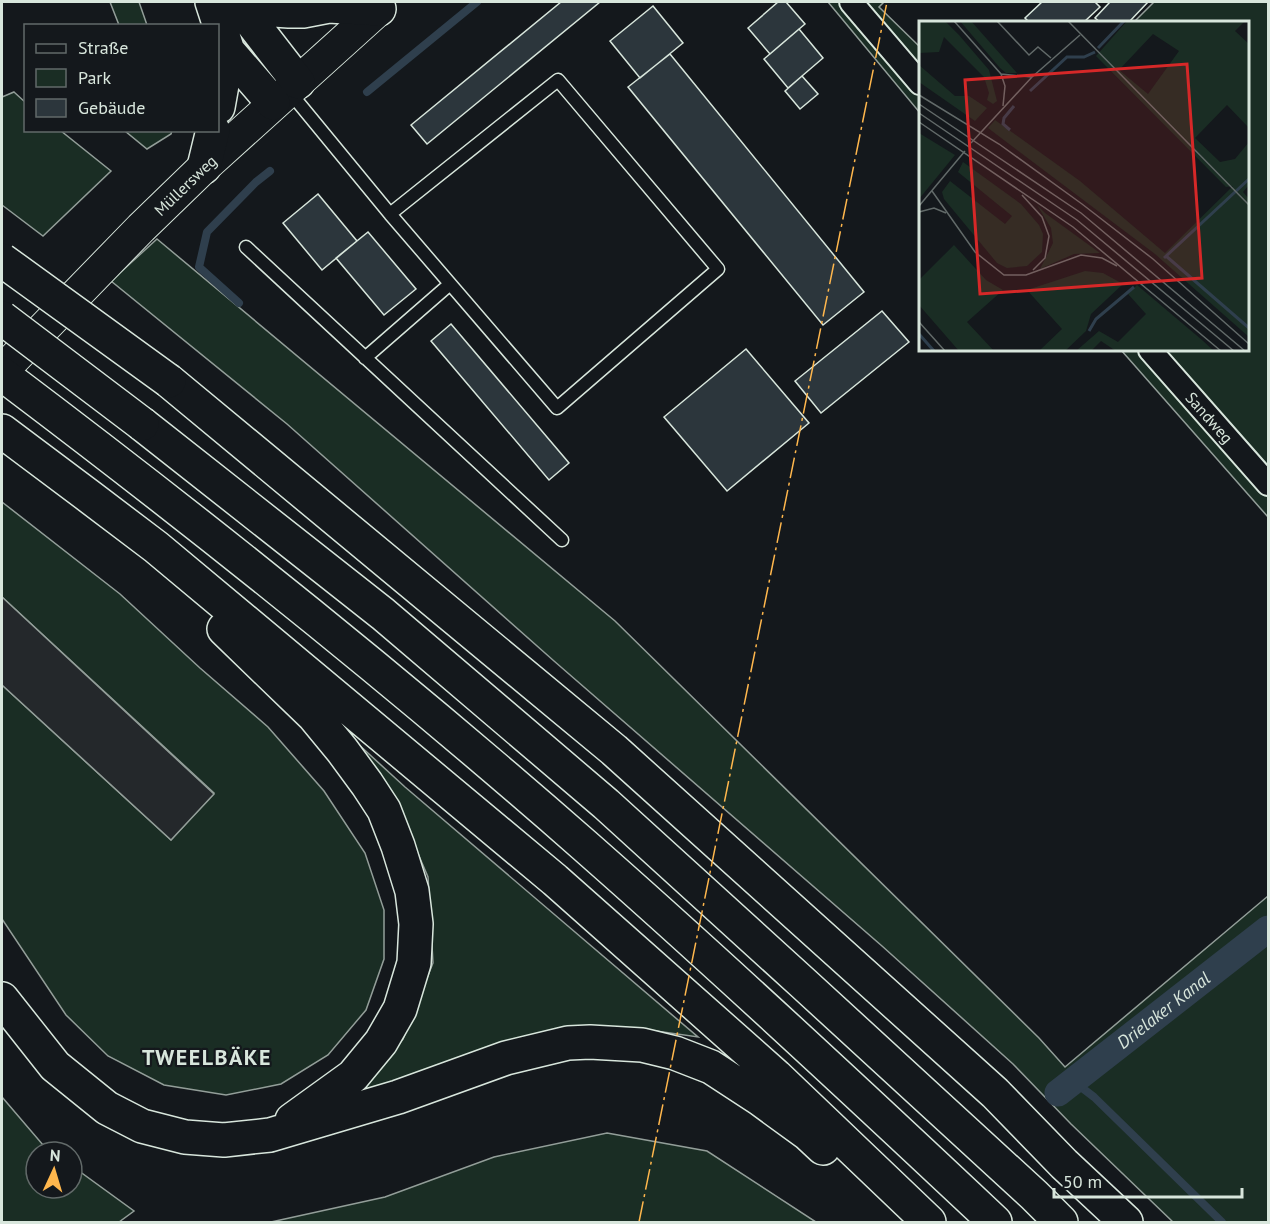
<svg xmlns="http://www.w3.org/2000/svg" width="1270" height="1224" font-family="'PT Sans',sans-serif">
	<style>
		.green { fill: #1a2d24; stroke: #939e99; stroke-width: 1.5 }
		.parking { fill: #24282b; stroke: #939e99; stroke-width: 1.5 }
		.lines { fill: none; stroke-linecap: round; stroke-linejoin: round }
		.stream { stroke: #2f3f4d; stroke-width: 8 }
		.canal { stroke: #2f3f4d; stroke-width: 27 }
		.building { fill: #2c363c; stroke: #d8e6dc; stroke-width: 1.5 }
		.service-casing { stroke: #d8e6dc; stroke-width: 15 }
		.minor-casing { stroke: #d8e6dc; stroke-width: 26 }
		.secondary-casing { stroke: #d8e6dc; stroke-width: 34 }
		.motorway-casing { stroke: #d8e6dc; stroke-width: 36 }
		.service { stroke: #14181c; stroke-width: 12 }
		.minor { stroke: #14181c; stroke-width: 22 }
		.secondary { stroke: #14181c; stroke-width: 32 }
		.motorway { stroke: #14181c; stroke-width: 33 }
		.motorway-bridge-casing { stroke: #d8e6dc; stroke-width: 36; stroke-linecap: butt }
		.motorway-bridge { stroke: #14181c; stroke-width: 33 }
		.power { stroke: #ffb74d; stroke-width: 1.5; stroke-dasharray: 21 4.5 3 4.5; stroke-linecap: butt }
		.labels { text-anchor: middle; stroke-width: 4.5; stroke-linejoin: round; paint-order: stroke }
		.street-label { font-size: 16px; fill: #d8e6dc; stroke: #14181c }
		.water-label { font-size: 18px; font-style: italic; fill: #d8e6dc; stroke: #14181c }
		.district-label { font-size: 22px; font-weight: bold; letter-spacing: 1.5px; fill: #d8e6dc; stroke: #14181c }
		.inset-river { fill: none; stroke: #2f3f4d; stroke-width: 3 }
		.inset-road { fill: none; stroke: #626a69; stroke-width: 1.5 }
		.view { fill: #d62828; fill-opacity: 0.15; stroke: #d62828; stroke-width: 3 }
		.inset-edge { fill: none; stroke: #d8e6dc; stroke-width: 3 }
	</style>
	<rect width="100%" height="100%" fill="#14181c"/>
	<path class="green" d="M110,2H139L147,25H119Z
		M828,2H884L879,7L920,47V113Z
		M1154,2H1268V517L1121,350H1248V22H1134Z
		M14,92L25,102L26,130L61,131L111,171L43,236L2,205V97Z
		M125,131H172L171,134L147,149Z
		M157,239L615,621L1039,1038L1065,1067L1268,896V1222H1173L1071,1124L1013,1064L882,946L554,661L287,424L111,281Z
		M2,502L120,594L200,668L268,727L324,791L365,853L384,910V959L366,1010L328,1055L281,1084L226,1095L164,1085L108,1056L66,1015L2,919V685L171,840L214,793L2,597Z
		M357,743L405,787L698,1037L649,1030L348,1106L403,1039L433,963L428,877L391,791Z
		M2,1097L43,1145L53,1152H36V1188H72V1166L134,1211L119,1222H2Z
		M607,1133L707,1151L816,1222H271L385,1197L494,1157Z"/>
	<path class="parking" d="M2,597L214,794L171,840L2,685Z"/>
	<g class="lines">
		<path class="stream" d="M367,92L477,2
			M239,303L199,267L207,232L256,182L270,171
			M1073,1081L1094,1097L1222,1222"/>
		<path class="canal" id="s1" d="M1058,1093L1268,929"/>
	</g>
	<path class="building" d="M561,2H600L427,144L411,125Z
		M778,2H786L805,24L770,54L748,28Z
		M1042,2H1095L1100,7L1084,22H1029L1025,18Z
		M1110,2H1148L1129,22H1100L1095,18Z
		M653,6L683,43L640,78L610,41Z
		M799,29L823,58L788,88L764,59Z
		M670,54L864,292L823,325L628,87Z
		M802,76L818,94L800,109L785,91Z
		M318,194L357,241L322,270L283,223Z
		M368,232L416,289L384,315L336,258Z
		M882,311L909,342L821,413L795,381Z
		M451,324L569,463L549,480L431,341Z
		M746,349L809,423L727,491L664,417Z"/>
	<g class="lines">
		<defs>
			<path id="service" d="M288,90L390,214L557,408L718,269L558,80L390,214
				M246,247L562,540
				M365,358L450,284"/>
			<g id="minor">
				<path d="M851,2L920,83"/>
				<path id="s2" d="M1150,350L1268,484"/>
			</g>
			<g id="secondary">
				<path id="s3" d="M2,371L141,228L204,167L379,9"/>
			</g>
			<path id="motorway" d="M212,2L228,51L218,107
				M236,2L298,82
				M243,2L274,10L289,11H303L329,6L379,9
				M228,51L273,103
				M204,167L213,130
				M2,374C201,524 396,680 584,845C724,968 860,1095 995,1222
				M169,381L614,750L995,1093L1064,1164L1126,1222
				M142,424L383,614L606,804L804,984L1034,1195L1061,1222
				M2,431L90,497L156,547L555,880L776,1076L929,1222
				M224,629L314,716L342,750L367,784L384,810L398,846L412,891L416,924L414,963L400,1009L381,1042L353,1076L292,1120
				M2,999L55,1066L107,1108L142,1126L185,1137L224,1140L270,1135L398,1097L506,1058L568,1043L590,1042L642,1045L675,1053L711,1067L760,1099L808,1134L823,1148"/>
		</defs>
		<use href="#service" class="service-casing"/>
		<use href="#minor" class="minor-casing"/>
		<use href="#secondary" class="secondary-casing"/>
		<use href="#motorway" class="motorway-casing"/>
		<use href="#service" class="service"/>
		<use href="#minor" class="minor"/>
		<use href="#secondary" class="secondary"/>
		<use href="#motorway" class="motorway"/>
		<defs>
			<path id="motorway-bridge" d="M2,260L169,381
				M2,318L142,424"/>
		</defs>
		<use href="#motorway-bridge" class="motorway-bridge-casing"/>
		<use href="#motorway-bridge" class="motorway-bridge"/>
		<path class="power" d="M639,1222L887,2"/>
	</g>
	<g class="labels">
		<g class="street-label">
			<text dy="6" stroke="none"><textPath href="#s3" startOffset="261">Müllersweg</textPath></text>
			<text dy="6" stroke="none"><textPath href="#s2" startOffset="90">Sandweg</textPath></text>
		</g>
		<g class="water-label">
			<text dy="6" stroke="none"><textPath href="#s1" startOffset="134">Drielaker Kanal</textPath></text>
		</g>
		<g class="district-label">
			<text x="207" y="1065">TWEELBÄKE</text>
		</g>
	</g>
	<g transform="translate(919 21)">
		<rect width="330" height="330" fill="#14181c"/>
		<path d="M0,0H26L40,14L70,49L78,80L74,83L68,79L70,72L65,56L25,16L20,31L0,32ZM41,0H52L98,52H87L81,47ZM208,0H326L316,10L330,23V107L308,84L276,117L301,141L316,138L330,121V164L324,171L330,178V316L236,233L69,107L76,99L161,160L246,232L314,165L307,166L177,35ZM234,13L260,30L229,73L200,49ZM0,44L36,75H50L68,87L56,100L0,61ZM0,112L36,134L0,178ZM44,141L102,183L120,204L124,213L123,231L108,245L88,247L78,242L25,178L23,171L31,160L86,203L93,195L39,151ZM118,184L126,192L181,232L155,233L121,248L134,222L132,207ZM35,224L67,259L84,269L48,301L75,330H40L0,284V259ZM166,250L184,252L204,263L172,293L167,310L146,330H120L143,308L108,269ZM218,264L283,319L295,330H197L182,320L172,330H157L180,310L199,321L227,293L209,273Z" fill="#1a2d24" fill-rule="evenodd"/>
		<path class="inset-river" d="M179,27L205,0M111,70L148,36H165L176,31M91,109L84,103L85,97L95,85M247,235L330,307M245,237L330,158M170,310L177,298L215,266M0,313L15,330"/>
		<path class="inset-road" d="M35,0L82,53L86,65L84,85M78,0L110,34L119,26L132,37M149,0L330,184M82,53L113,56M113,56L161,14M0,74L80,123L163,183L234,238L330,323M0,83L162,192L326,330M0,92L158,199L315,330M0,101L154,206L302,330M52,122L113,56M13,170L56,231L85,254H107L162,234L183,237L198,245M103,174L123,196L130,215L126,237L114,249M0,185L46,130M0,191L15,187L27,192M0,301L26,330"/>
		<path class="view" d="M268,43L283,257L61,273L46,59Z"/>
		<rect width="330" height="330" class="inset-edge"/>
	</g>
	<rect width="1270" height="1224" fill="none" stroke="#d8e6dc" stroke-width="6"/>
	<rect x="24" y="24" width="195" height="108" fill="#14181c" stroke="#626a69" stroke-width="1.5"/>
	<rect x="36" y="44" width="30" height="9" fill="#14181c" stroke="#626a69" stroke-width="1.5"/>
	<text x="78" y="54" font-size="18" fill="#d8e6dc">Straße</text>
	<rect x="36" y="69" width="30" height="18" fill="#1a2d24" stroke="#626a69" stroke-width="1.5"/>
	<text x="78" y="84" font-size="18" fill="#d8e6dc">Park</text>
	<rect x="36" y="99" width="30" height="18" fill="#2c363c" stroke="#626a69" stroke-width="1.5"/>
	<text x="78" y="114" font-size="18" fill="#d8e6dc">Gebäude</text>
	<g transform="translate(54 1170) rotate(4)"><circle r="28" fill="#14181c" stroke="#626a69" stroke-width="1.5"/>
	<path d="M0-4.5L10 22L0 15L-10 22Z" fill="#ffb74d"/>
	<text y="-9" font-size="16" font-weight="bold" text-anchor="middle" fill="#d8e6dc">N</text>
	</g>
	<path d="M1054 1188v9h188v-9" fill="none" stroke="#d8e6dc" stroke-width="3"/>
	<text x="1063" y="1188" font-size="18" fill="#d8e6dc" stroke="#14181c" stroke-width="4.5" paint-order="stroke">50 m</text>
</svg>
